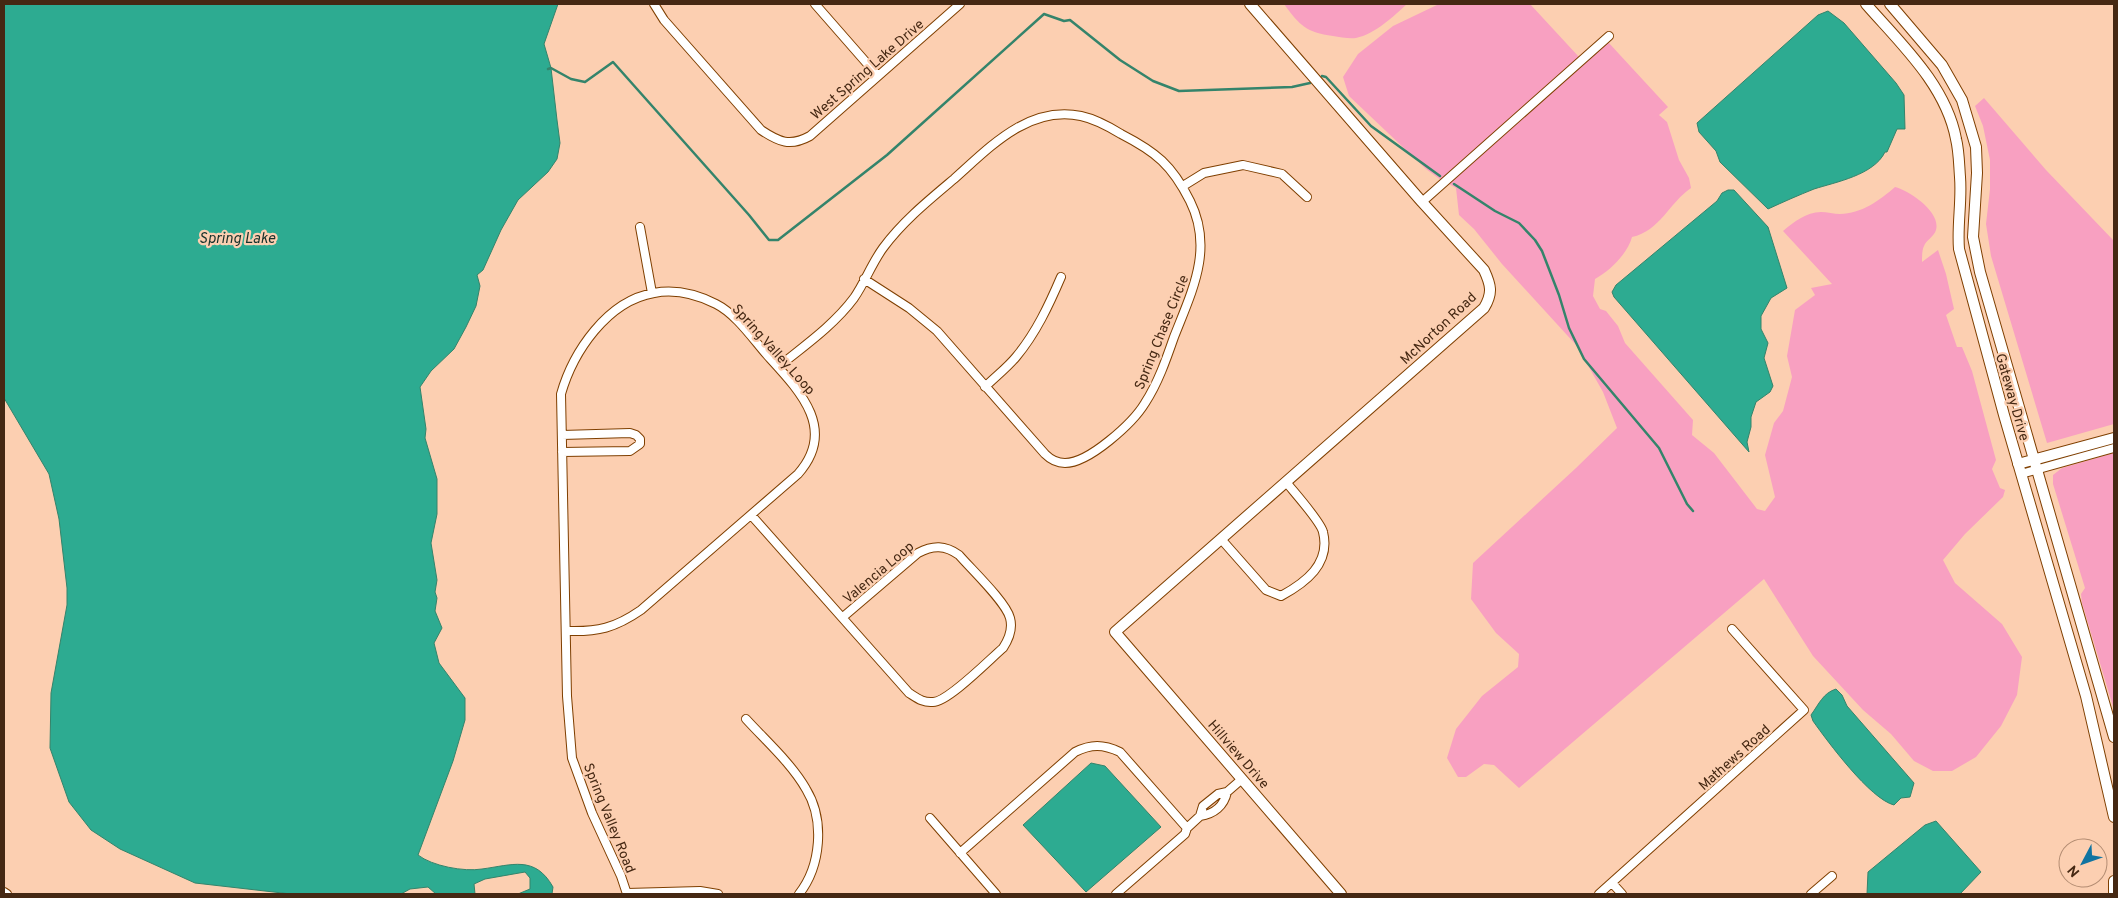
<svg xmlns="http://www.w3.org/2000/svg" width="2118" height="898" font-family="Overpass,sans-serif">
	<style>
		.green { fill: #f8a0c1 }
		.water { fill: #2dab91; stroke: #34846b }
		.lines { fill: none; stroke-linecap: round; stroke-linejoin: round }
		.stream { stroke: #34846b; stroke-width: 2.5 }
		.minor-casing { stroke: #7f3f00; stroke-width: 10 }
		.tertiary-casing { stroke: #7f3f00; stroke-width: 12 }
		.minor { stroke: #fff; stroke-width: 8 }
		.tertiary { stroke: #fff; stroke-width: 10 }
		.labels { text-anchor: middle; stroke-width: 4.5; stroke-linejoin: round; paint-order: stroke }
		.street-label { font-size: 14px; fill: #452813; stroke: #fccfb1 }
		.water-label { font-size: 15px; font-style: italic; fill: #17312b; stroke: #fccfb1 }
	</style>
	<rect width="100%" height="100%" fill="#fccfb1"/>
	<path class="green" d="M1284,4H1407C1394,16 1375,34 1356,38C1349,39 1340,37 1333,36C1306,32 1300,26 1284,4Z
		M1439,4H1530L1579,57L1441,180L1426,169L1349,96L1343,77L1358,54L1393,26Z
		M1608,42L1668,107L1659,115L1667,122L1679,160L1689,178L1691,188C1669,203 1660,231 1632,237C1628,253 1610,271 1595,279L1593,296L1600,309L1606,311L1618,326L1625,343L1693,420L1692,435L1714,453L1757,509L1765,511L1775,497L1765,455L1774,423L1783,411L1792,377L1787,356L1795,310L1815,295L1811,288L1832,284L1783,231C1794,222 1806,212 1821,212C1827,212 1834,214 1840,214C1861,214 1880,200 1895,187C1910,191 1941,212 1936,230C1934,237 1926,240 1924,246C1922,250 1922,257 1922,262L1938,250L1946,274L1954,309L1946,315L1957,347H1962L1972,371L1996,460L1992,469L2000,488L2005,490L2003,497L1965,534L1943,560L1955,583L2002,624L2022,657L2017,695L2001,726L1976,757L1952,771H1933L1914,761L1891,734L1863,710L1813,656L1764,579L1519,788L1494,765L1484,764L1466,777H1458L1447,758L1456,729L1482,696L1518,667L1519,654L1496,633L1471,599L1473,563L1576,468L1617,428L1603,392L1577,346L1502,264L1474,229L1459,215L1456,188L1449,184Z
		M1984,98L2046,170L2114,241V424L2047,443L1991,256L1986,224L1990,189V160L1983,126L1975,106Z
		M2114,453V710L2082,603L2081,594L2085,588L2053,484V475L2062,468Z"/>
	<path class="water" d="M4,4H558L544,44L551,68L557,120L560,143L557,159L548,172L518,200L501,230L483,270L477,275L480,286L476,306L466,327L454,349L431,371L420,387L426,429L425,438L437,479V514L431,543L437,580L435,592L437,598L435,611L442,628L434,643L439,663L465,698V720L453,761L418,855C432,866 464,872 482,869C512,865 535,855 553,887L552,894H518L530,889V878L525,872L485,879L474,884L475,894H436L428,887L410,889L401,894H291L195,883L120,849L91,830L69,802L50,748L51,693L67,605V588L59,519L49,474L4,398Z
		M1828,11L1844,23L1896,83L1904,95L1905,129H1897L1887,152H1885C1874,175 1836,182 1814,189C1799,195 1783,202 1768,209L1720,162L1716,151L1699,132L1697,123L1818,15Z
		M1728,190H1734L1768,227L1787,288L1771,298L1761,316V329L1768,343L1764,358L1773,386L1770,392L1756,402L1751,417V427L1747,442L1749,452L1614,297L1612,292L1616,285L1717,201L1722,193Z
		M1836,689L1842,695L1847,706L1914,783L1910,797L1901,798L1894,805C1870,799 1828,742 1813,721L1811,715C1819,704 1823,693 1836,689Z
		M1091,763L1105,766L1161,827L1086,892L1023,825Z
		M1936,821L1981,872L1960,894H1867L1868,872L1925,825Z"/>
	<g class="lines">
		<path class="stream" d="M548,69L551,68L571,79L585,82L613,62L749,215L769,240H778L887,155L1044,14L1064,21L1070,20L1120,60L1153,81L1179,91L1292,87L1310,83
			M1322,76L1326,77L1371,126L1440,176
			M1454,184L1495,211L1519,223L1535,240L1542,251L1559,295L1569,328L1584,359L1659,448L1687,504L1693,511"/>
		<defs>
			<path id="minor" d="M654,4L664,20L761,130C779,142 790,147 810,136L960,4
				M815,4L878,76
				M1183,186L1204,173L1243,165L1282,174L1307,197
				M1422,202L1609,36
				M640,227L652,293
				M778,367C804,346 834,325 854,298C865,282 872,263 883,248C903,221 929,200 954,179C989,148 1028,105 1081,116C1095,119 1108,126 1121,134C1156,152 1172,165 1190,201C1214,249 1192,291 1174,337C1166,360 1158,383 1145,403C1133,423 1089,463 1065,463C1057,463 1050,459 1045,454L937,331L909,308L864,279
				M985,387C995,377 1007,368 1016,357C1036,333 1049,305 1061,277
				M562,435L630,433L636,435L640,439V444L630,451L562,452
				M2021,474L2114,448
				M752,516L909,693C917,698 923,703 933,702C948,702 990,659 1003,648C1009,639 1013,629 1010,618C1006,602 971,569 959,555C945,545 933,545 918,553L843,617
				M1221,539L1266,590L1281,596C1305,583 1331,564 1323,532C1321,522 1294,492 1286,482
				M567,631C598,632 615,628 641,610L798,474C838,429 799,390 767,355C753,339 736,314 716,304C698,295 675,289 654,293C607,301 573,352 561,394L567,696L572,758L592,813L621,876L627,894
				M746,719C766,741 791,763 806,789C825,820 821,866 799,894
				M1200,816C1214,814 1224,806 1227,792
				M930,818L996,894
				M960,853L1075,752C1091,744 1103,744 1120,752L1187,828L1200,816L1203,806L1218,794L1227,792L1242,779
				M1612,883L1622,894
				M4,892L7,894
				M627,893L700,891L718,894
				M1116,894L1185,834L1187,828
				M1599,894L1804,710L1732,629
				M1811,894L1832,876"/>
			<path id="tertiary" d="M1250,4L1422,202L1484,270C1491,285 1493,293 1484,308L1115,632L1341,894
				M1866,4C1900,43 1946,85 1956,139C1959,151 1959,164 1960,177C1962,201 1957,225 1959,249L2004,415L2086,696L2114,817
				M1890,4L1942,65L1962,100L1976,147L1977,173L1973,237L1980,272L2114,737
				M2018,464L2114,438
				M2114,894V881"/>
		</defs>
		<use href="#minor" class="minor-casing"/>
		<use href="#tertiary" class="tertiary-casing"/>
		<use href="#minor" class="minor"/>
		<use href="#tertiary" class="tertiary"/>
	</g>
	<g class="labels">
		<g class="street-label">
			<text transform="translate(867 69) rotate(-41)" y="5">West Spring Lake Drive</text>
			<text transform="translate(1438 328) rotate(-43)" y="5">McNorton Road</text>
			<text transform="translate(1161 332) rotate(-68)" y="5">Spring Chase Circle</text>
			<text transform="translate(774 349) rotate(48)" y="5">Spring Valley Loop</text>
			<text transform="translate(2013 397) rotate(74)" y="5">Gateway Drive</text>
			<text transform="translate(878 572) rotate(-40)" y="5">Valencia Loop</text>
			<text transform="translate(1239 754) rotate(49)" y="5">Hillview Drive</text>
			<text transform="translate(1734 757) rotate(-42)" y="5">Mathews Road</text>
			<text transform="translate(610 818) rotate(68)" y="5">Spring Valley Road</text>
		</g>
		<g class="water-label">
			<text x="237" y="243">Spring Lake</text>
		</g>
	</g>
	<rect width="2118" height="898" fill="none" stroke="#452813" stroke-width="10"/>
	<g transform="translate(2083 863) rotate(229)"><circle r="24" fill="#fccfb1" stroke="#b38c72"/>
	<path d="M0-4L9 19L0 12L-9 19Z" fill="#1174a1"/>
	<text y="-8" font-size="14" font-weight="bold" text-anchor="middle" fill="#452813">N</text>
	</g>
</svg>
